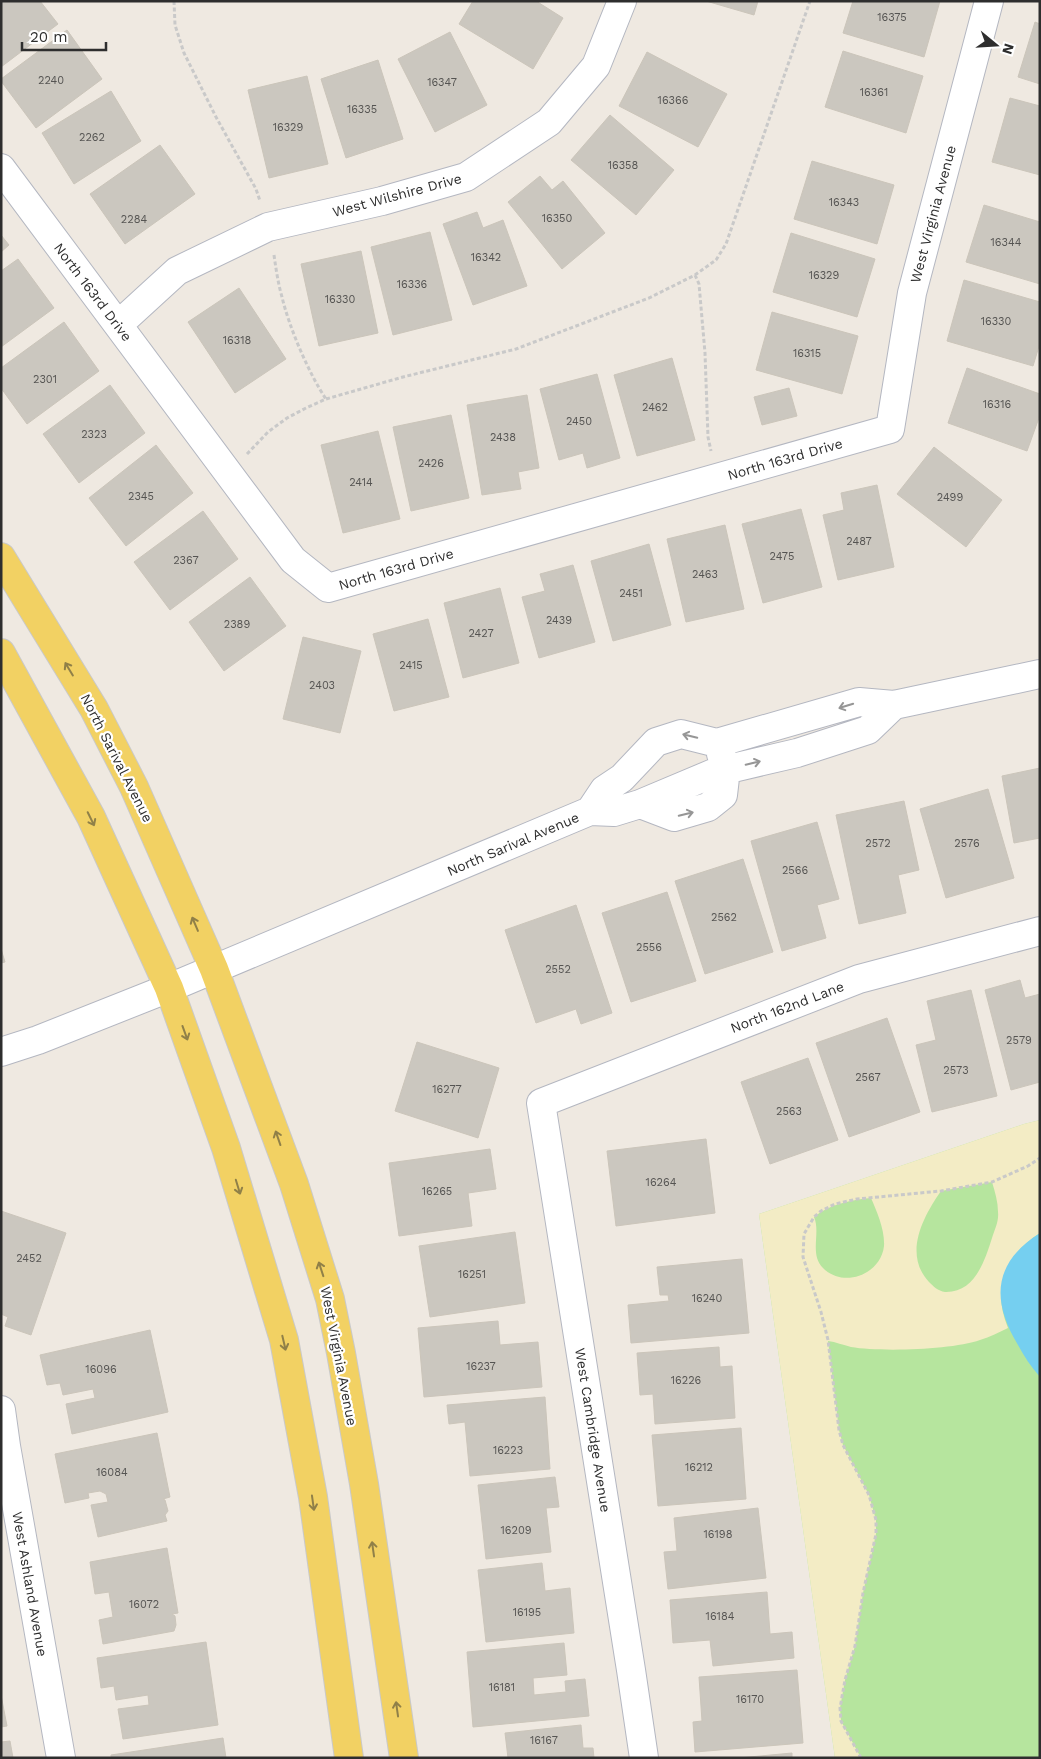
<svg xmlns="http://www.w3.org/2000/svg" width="1041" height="1759" font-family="'Work Sans',sans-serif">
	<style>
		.green { fill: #b6e59e }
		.sand { fill: #f3ecc5; fill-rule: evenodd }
		.water { fill: #75cff0 }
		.building { fill: #cbc7bf; stroke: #cbc5ba }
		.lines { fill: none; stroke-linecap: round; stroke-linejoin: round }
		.minor-casing { stroke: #b4b7c1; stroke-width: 30 }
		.major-casing { stroke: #c9c9c9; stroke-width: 30 }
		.path { stroke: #c9c9c9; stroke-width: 3; stroke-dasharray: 4 2.5; stroke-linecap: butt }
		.minor { stroke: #fff; stroke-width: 28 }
		.major { stroke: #f2d163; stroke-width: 28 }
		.oneway { stroke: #908048 }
		.oneway2 { stroke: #969696 }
		.labels { text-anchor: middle; stroke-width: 4.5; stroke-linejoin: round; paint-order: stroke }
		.number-label { font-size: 11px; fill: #555452 }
		.street-label { font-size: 14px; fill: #2e2e2e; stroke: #fff }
	</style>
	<rect width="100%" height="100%" fill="#efe9e1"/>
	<path class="green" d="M1040,1120V1758H835L759,1214L1024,1124Z"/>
	<path class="sand" d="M1040,1120V1233C1004,1256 992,1289 1008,1328C999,1332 990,1337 980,1340C952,1350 880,1352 851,1347C843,1345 836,1342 828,1341L839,1430L843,1445L869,1495L876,1520V1534L863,1593L855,1646L845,1680L840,1708L841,1721L861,1758H835L759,1214L1024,1124ZM992,1182C995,1192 998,1202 998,1212C999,1221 995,1229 992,1238C985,1260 975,1293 945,1292C938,1291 933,1286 929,1282C903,1254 923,1217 941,1191ZM871,1198C877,1212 885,1230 884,1246C881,1274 844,1289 823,1268C809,1254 821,1233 814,1217C830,1204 851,1200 871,1198Z"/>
	<path class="water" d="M1040,1233V1377C1031,1367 1024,1356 1018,1345C991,1300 993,1263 1040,1233Z"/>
	<path class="building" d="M1,1H40L58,24L1,67Z
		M473,1H536L563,18L533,69L459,24Z
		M706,1H758L754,15Z
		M853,1H940L924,57L843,33Z
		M1035,22L1040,24V84L1018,77Z
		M67,30L102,79L36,128L1,81V79Z
		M450,32L487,105L435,132L398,59Z
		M843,51L923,76L906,133L825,107Z
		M647,52L727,94L698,147L619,106Z
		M378,60L403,139L346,158L321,79Z
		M307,76L328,164L269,178L248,90Z
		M111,91L141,141L74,184L42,133Z
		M1010,98L1040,106V175L992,162Z
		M610,115L674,170L636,215L571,160Z
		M160,145L195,194L125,244L90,194Z
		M812,161L894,185L877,244L794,219Z
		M540,176L552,190L563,181L605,233L562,269L508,202Z
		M984,205L1040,222V284L966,262Z
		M477,212L483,228L503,220L527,286L473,305L443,224Z
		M430,232L452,320L393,335L371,247Z
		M791,233L875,259L857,317L773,292Z
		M1,235L9,245L1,252Z
		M361,251L378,333L319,346L301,264Z
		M18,259L54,308L1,347V271Z
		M964,280L1040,302V343L1033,366L947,341Z
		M239,288L286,359L235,393L188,322Z
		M772,312L858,336L842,394L756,370Z
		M64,322L99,371L27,424L1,388V368Z
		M672,358L695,440L637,456L614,375Z
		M967,368L1040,394V415L1027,451L948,423Z
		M597,374L620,458L587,468L583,453L559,460L540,389Z
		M110,385L145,433L79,483L43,434Z
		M789,388L797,416L762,425L754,397Z
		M527,395L539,468L518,472L521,489L482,495L467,405Z
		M451,415L469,498L411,511L393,427Z
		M378,431L400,519L343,533L321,445Z
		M156,445L193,493L126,546L89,498Z
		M934,447L1002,500L966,547L897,494Z
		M877,485L894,567L838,580L823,515L844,510L841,493Z
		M801,509L822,587L763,603L742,524Z
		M203,511L238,559L170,610L134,562Z
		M725,525L744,609L686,622L667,539Z
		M649,544L671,625L613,641L591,561Z
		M573,565L595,642L539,658L522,597L545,591L540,574Z
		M250,577L286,626L224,671L189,622Z
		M500,588L519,663L463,678L444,603Z
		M428,619L449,697L394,711L373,634Z
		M303,637L361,651L340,733L283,719Z
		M1040,768V838L1014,843L1002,776Z
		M988,789L1014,878L946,898L920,809Z
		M904,801L919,870L898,875L906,913L859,924L836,815Z
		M817,822L839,899L817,905L826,938L782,951L751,841Z
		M743,859L773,952L705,974L675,881Z
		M667,892L696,981L631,1002L602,913Z
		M576,905L612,1013L581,1024L576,1009L536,1023L505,930Z
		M1,949L5,962L1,963Z
		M1020,980L1025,998L1040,994V1082L1011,1090L985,990Z
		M971,990L997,1096L932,1112L916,1045L936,1040L927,1001Z
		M887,1018L920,1112L849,1137L816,1043Z
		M417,1042L499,1068L478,1138L395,1111Z
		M808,1058L838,1140L770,1164L741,1082Z
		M706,1139L715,1213L616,1226L607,1151Z
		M490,1149L496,1189L468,1193L472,1226L399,1236L389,1163Z
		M1,1211L66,1233L31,1335L5,1326L8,1317L1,1314Z
		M515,1232L525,1303L430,1317L419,1246Z
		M742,1259L749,1333L631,1343L628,1305L669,1301L668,1295H660L657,1267Z
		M498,1321L500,1345L538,1342L542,1387L424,1397L418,1328Z
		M150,1330L168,1412L72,1434L66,1404L95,1398L93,1389L63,1395L60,1383L47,1385L40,1355Z
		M719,1347L720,1367L732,1366L735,1418L655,1424L653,1394L640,1395L637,1353Z
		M545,1397L550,1469L470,1476L465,1422L449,1424L447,1405Z
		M741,1428L746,1499L658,1506L652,1435Z
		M157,1433L170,1497L163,1499L165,1500L168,1511L165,1515L167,1521L98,1537L91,1505L108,1502L106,1494L100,1491L88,1493L89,1498L65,1503L55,1454Z
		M555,1477L559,1507L546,1508L551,1552L486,1559L478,1485Z
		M758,1508L766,1578L668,1589L664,1552L677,1551L674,1518Z
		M167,1548L178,1613L172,1614L175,1616L176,1625L174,1631L103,1644L99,1620L113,1617L109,1592L95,1594L90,1562Z
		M542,1563L545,1591L570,1588L574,1633L486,1642L478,1570Z
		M767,1592L770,1634L792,1632L794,1658L713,1666L710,1640L673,1643L670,1600Z
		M206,1642L218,1725L123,1739L118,1709L149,1705L148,1695L116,1700L114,1686L101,1688L97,1658Z
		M564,1643L567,1675L533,1678L534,1695L566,1692L565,1681L585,1679L589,1716L473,1727L467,1652Z
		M797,1670L803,1743L695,1752L693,1722L702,1721L699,1677Z
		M1,1695L7,1726L1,1727Z
		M581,1725L583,1748H593L594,1758H508L505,1733Z
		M223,1738L226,1758H111V1755Z
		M10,1741L13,1758H1V1742Z
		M792,1753V1758H739Z"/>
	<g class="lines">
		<defs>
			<path id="minor" d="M1,168L293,560L328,588L890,429L912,293L989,1
				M118,325L177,271L268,227L382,201L466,177L549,122L596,66L622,1
				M640,804L674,817L708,807L723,795L726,769L721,754
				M590,811L604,790L622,778L656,742L681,734L717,743L859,702L894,705L1040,674
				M1,1052L38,1040L169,988L590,811L614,812L640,804L716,772L797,753L868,730L894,705
				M1,1410L6,1446L61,1758
				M644,1758L631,1670L541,1103L859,979L1040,931"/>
			<path id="major" d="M1,557L94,709L134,787L214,969L294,1184L330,1299L341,1353L364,1484L404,1758
				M1,653L91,817L169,988L226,1148L284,1340L313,1497L349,1758"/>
		</defs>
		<use href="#minor" class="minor-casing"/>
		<use href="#major" class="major-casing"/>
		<path class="path" d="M174,1L175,25L184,53L216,117L256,189L260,201
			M274,255C276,269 278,283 282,297C289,327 309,374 326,399
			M695,275L699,284L705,353L708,437L711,451
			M247,454L268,432L287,418L306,408L326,399L403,377L516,349L649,298L695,275L716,260L726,244L810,1
			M861,1758L841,1721L840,1708L845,1680L855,1646L863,1593L876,1534V1520L869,1495L843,1445L839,1430L828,1340L821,1312L803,1257L804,1234L814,1217L821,1211L835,1204L857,1199L941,1191L992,1182L1028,1166L1040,1158"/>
		<use href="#minor" class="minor"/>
		<use href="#major" class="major"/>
	</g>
	<defs><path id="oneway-shaft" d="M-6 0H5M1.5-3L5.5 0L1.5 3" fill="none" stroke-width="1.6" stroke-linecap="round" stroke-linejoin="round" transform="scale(1.25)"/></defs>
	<g class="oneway">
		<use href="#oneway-shaft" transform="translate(69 669) rotate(-121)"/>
		<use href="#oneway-shaft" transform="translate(91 819) rotate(64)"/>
		<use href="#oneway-shaft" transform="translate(195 924) rotate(-113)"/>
		<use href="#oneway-shaft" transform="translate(185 1033) rotate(70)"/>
		<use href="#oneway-shaft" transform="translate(278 1138) rotate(-109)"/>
		<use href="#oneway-shaft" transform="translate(238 1187) rotate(73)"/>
		<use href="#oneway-shaft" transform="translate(321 1269) rotate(-108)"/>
		<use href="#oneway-shaft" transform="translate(284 1343) rotate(77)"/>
		<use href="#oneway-shaft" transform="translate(313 1503) rotate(82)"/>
		<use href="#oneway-shaft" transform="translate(373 1549) rotate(-98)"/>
		<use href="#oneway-shaft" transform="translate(397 1709) rotate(-98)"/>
	</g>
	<g class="oneway2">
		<use href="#oneway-shaft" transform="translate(846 706) rotate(163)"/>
		<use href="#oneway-shaft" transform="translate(690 736) rotate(-166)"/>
		<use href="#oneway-shaft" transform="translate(753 763) rotate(-13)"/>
		<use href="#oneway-shaft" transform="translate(686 814) rotate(-14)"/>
	</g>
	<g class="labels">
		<g class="number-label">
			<text x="892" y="21">16375</text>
			<text x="51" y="84">2240</text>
			<text x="442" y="86">16347</text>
			<text x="874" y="96">16361</text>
			<text x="673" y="104">16366</text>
			<text x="362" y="113">16335</text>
			<text x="288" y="131">16329</text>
			<text x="92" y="141">2262</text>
			<text x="623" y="169">16358</text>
			<text x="844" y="206">16343</text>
			<text x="557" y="222">16350</text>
			<text x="134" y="223">2284</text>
			<text x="1006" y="246">16344</text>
			<text x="486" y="261">16342</text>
			<text x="824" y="279">16329</text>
			<text x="412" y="288">16336</text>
			<text x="340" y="303">16330</text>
			<text x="996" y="325">16330</text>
			<text x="237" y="344">16318</text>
			<text x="807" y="357">16315</text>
			<text x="45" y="383">2301</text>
			<text x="997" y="408">16316</text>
			<text x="655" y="411">2462</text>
			<text x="579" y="425">2450</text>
			<text x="94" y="438">2323</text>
			<text x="503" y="441">2438</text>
			<text x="431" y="467">2426</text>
			<text x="361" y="486">2414</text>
			<text x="141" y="500">2345</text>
			<text x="950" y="501">2499</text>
			<text x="859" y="545">2487</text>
			<text x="782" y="560">2475</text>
			<text x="186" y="564">2367</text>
			<text x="705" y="578">2463</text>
			<text x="631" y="597">2451</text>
			<text x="559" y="624">2439</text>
			<text x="237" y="628">2389</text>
			<text x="481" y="637">2427</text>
			<text x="411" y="669">2415</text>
			<text x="322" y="689">2403</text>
			<text x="878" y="847">2572</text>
			<text x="967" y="847">2576</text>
			<text x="795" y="874">2566</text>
			<text x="724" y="921">2562</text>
			<text x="649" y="951">2556</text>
			<text x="558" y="973">2552</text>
			<text x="1019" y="1044">2579</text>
			<text x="956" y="1074">2573</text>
			<text x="868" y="1081">2567</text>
			<text x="447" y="1093">16277</text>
			<text x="789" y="1115">2563</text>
			<text x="661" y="1186">16264</text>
			<text x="437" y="1195">16265</text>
			<text x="29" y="1262">2452</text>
			<text x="472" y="1278">16251</text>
			<text x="707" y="1302">16240</text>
			<text x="481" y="1370">16237</text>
			<text x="101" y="1373">16096</text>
			<text x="686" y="1384">16226</text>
			<text x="508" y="1454">16223</text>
			<text x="699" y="1471">16212</text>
			<text x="112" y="1476">16084</text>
			<text x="516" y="1534">16209</text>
			<text x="718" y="1538">16198</text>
			<text x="144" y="1608">16072</text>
			<text x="527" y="1616">16195</text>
			<text x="720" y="1620">16184</text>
			<text x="502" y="1691">16181</text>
			<text x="750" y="1703">16170</text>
			<text x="544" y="1744">16167</text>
		</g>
		<g class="street-label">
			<text transform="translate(397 195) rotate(-15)" y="5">West Wilshire Drive</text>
			<text transform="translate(933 214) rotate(-75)" y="5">West Virginia Avenue</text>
			<text transform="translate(93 292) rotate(53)" y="5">North 163rd Drive</text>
			<text transform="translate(785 459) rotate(-16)" y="5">North 163rd Drive</text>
			<text transform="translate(396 569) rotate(-16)" y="5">North 163rd Drive</text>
			<text transform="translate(117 758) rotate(63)" y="5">North Sarival Avenue</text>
			<text transform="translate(513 844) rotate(-23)" y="5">North Sarival Avenue</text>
			<text transform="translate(787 1007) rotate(-21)" y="5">North 162nd Lane</text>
			<text transform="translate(339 1356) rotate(79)" y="5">West Virginia Avenue</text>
			<text transform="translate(593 1430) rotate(81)" y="5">West Cambridge Avenue</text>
			<text transform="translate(30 1584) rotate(80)" y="5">West Ashland Avenue</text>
		</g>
	</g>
	<rect width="1041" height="1759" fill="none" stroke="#2e2e2e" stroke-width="5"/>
	<g transform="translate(996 45) rotate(108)" stroke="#ffffff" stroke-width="4" paint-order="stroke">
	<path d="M0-4L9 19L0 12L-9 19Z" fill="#2e2e2e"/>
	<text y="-8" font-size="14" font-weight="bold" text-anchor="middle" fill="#2e2e2e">N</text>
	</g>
	<path d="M22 42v8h84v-8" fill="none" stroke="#2e2e2e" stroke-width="2.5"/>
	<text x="30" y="42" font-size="15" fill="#2e2e2e" stroke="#ffffff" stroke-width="4" paint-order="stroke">20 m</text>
</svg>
